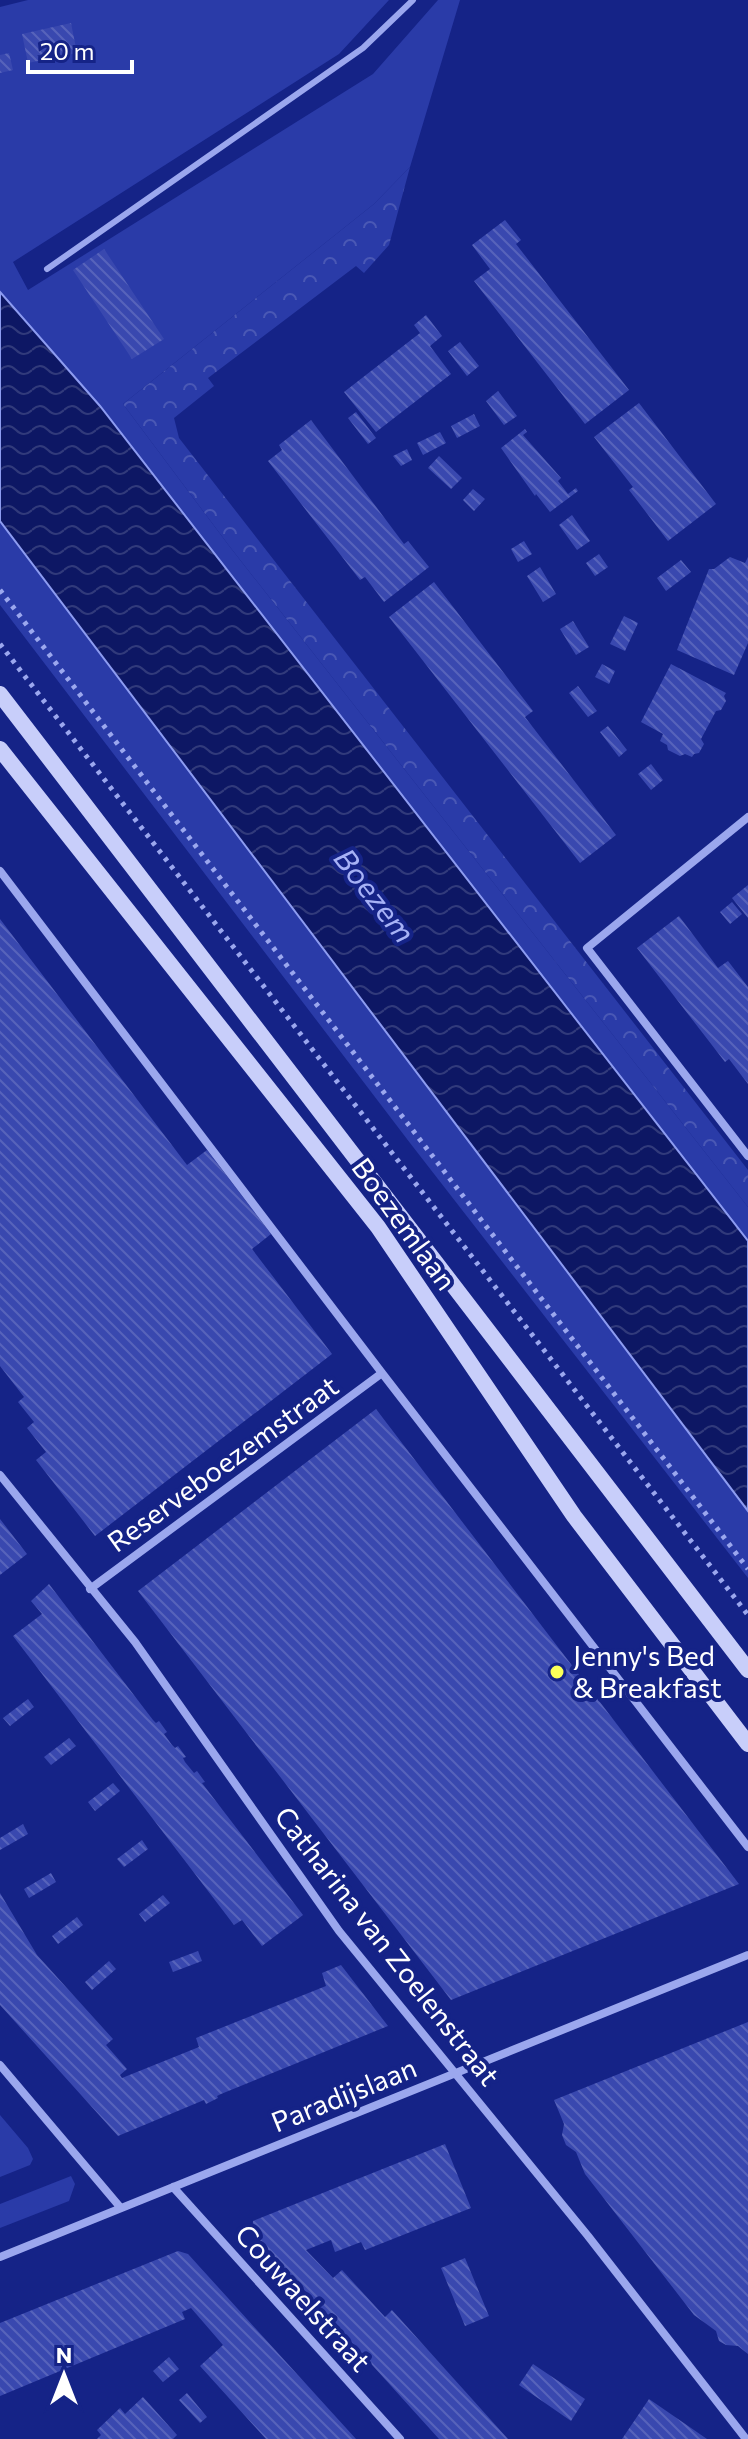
<svg xmlns="http://www.w3.org/2000/svg" width="748" height="2439" font-family="Commissioner,sans-serif">
	<style>
		.grass { fill: #2a3ba8 }
		.forest { fill: url(#forest-crowns) }
		.water { fill: url(#water-waves); stroke: #8d9cf1; stroke-width: 2 }
		.building { fill: url(#building-back-hatch) }
		.lines { fill: none; stroke-linecap: round; stroke-linejoin: round }
		.path { stroke: #9ba7ee; stroke-width: 5; stroke-dasharray: 4 6; stroke-linecap: butt }
		.service { stroke: #9ba7ee; stroke-width: 6 }
		.minor { stroke: #9ba7ee; stroke-width: 8 }
		.secondary { stroke: #c8cefa; stroke-width: 16 }
		.poi-dot { fill: #fbff59; stroke: #152387; stroke-width: 3 }
		.labels { text-anchor: middle; stroke-width: 8; stroke-linejoin: round; paint-order: stroke }
		.street-label { font-size: 28px; fill: #fff; stroke: #152387 }
		.poi-label { font-size: 28px; fill: #fff; stroke: #152387; text-anchor: start }
		.water-label { font-size: 30px; font-style: italic; fill: #a7b2f6; stroke: #152387 }
	</style>
	<defs>
		<pattern id="forest-crowns" width="20" height="18" patternUnits="userSpaceOnUse" patternTransform="scale(2)"><rect width="20" height="18" fill="#2a3ba8"/><path d="M2 6a3 3 0 1 1 6 0M12 15a3 3 0 1 1 6 0" fill="none" stroke="#4a58b5"/></pattern>
		<pattern id="water-waves" width="16" height="10" patternUnits="userSpaceOnUse" patternTransform="scale(2)"><rect width="16" height="10" fill="#0d1764"/><path d="M0 5q4-4 8 0t8 0" fill="none" stroke="#313a7b"/></pattern>
		<pattern id="building-back-hatch" width="6" height="6" patternUnits="userSpaceOnUse" patternTransform="scale(2)"><rect width="6" height="6" fill="#3948af"/><path d="M-1 5l2 2M0 0l6 6M5-1l2 2" fill="none" stroke="#5763bb"/></pattern>
	</defs>
	<rect width="100%" height="100%" fill="#152387"/>
	<path class="grass" d="M28,0H389L339,54L13,262L28,290L373,74L438,0H460L410,167L374,204L123,404L230,547L748,1207V1241L100,406L0,292V7Z
		M0,521L748,1511V1578L410,1143L0,605Z
		M0,2115L28,2148L33,2159L30,2165L0,2177Z
		M71,2176L75,2184L69,2201L0,2228V2204Z"/>
	<path class="forest" d="M410,167L389,245L364,273L356,266L208,378L214,386L174,418L179,438L748,1170V1207L230,547L123,404L374,204Z"/>
	<path class="water" d="M0,292L100,406L748,1241V1511L0,521Z"/>
	<path class="building" d="M71,23L77,53L28,63L22,34Z
		M9,53L13,70L0,73V55Z
		M505,220L521,240L516,244L629,390L585,424L474,281L490,269L472,245Z
		M104,249L164,339L132,359L73,270Z
		M426,315L442,336L430,346L451,374L376,432L344,392L420,333L414,325Z
		M460,342L479,366L467,376L448,351Z
		M498,391L517,416L504,425L486,401Z
		M639,403L716,504L668,541L629,490L633,487L594,437Z
		M356,412L376,438L368,444L348,418Z
		M474,414L480,426L457,438L451,426Z
		M311,420L404,544L408,541L429,567L384,602L365,577L360,580L268,461L282,450L279,445Z
		M525,429L527,432L523,435L561,478L558,481L568,494L576,488L578,491L550,512L536,494L535,496L501,448Z
		M440,432L446,443L423,455L417,443Z
		M407,449L412,460L401,466L393,456Z
		M439,456L462,478L451,489L428,468Z
		M473,489L485,499L474,511L463,500Z
		M572,515L590,541L577,550L559,525Z
		M524,541L532,554L518,562L511,549Z
		M599,554L608,567L595,576L586,563Z
		M730,557L745,563L748,557V643L734,675L677,650L709,569H714Z
		M681,560L691,572L666,591L657,578Z
		M540,567L556,594L543,602L527,576Z
		M434,582L533,711L525,717L616,835L580,863L389,617Z
		M624,616L638,623L625,651L610,644Z
		M573,621L589,647L576,655L560,629Z
		M602,664L615,671L609,684L595,677Z
		M671,664L726,693L724,696L726,701L721,710L716,711L701,739L704,744L699,753L694,754L692,757L685,754L680,756L668,750L667,745L660,741L663,734L641,722Z
		M578,686L597,711L588,717L569,693Z
		M608,726L627,750L619,757L600,732Z
		M651,764L663,780L651,790L638,774Z
		M748,885V918L732,898Z
		M732,902L742,914L730,924L720,912Z
		M679,916L718,968L728,961L748,987V1084L729,1059L725,1062L637,948Z
		M0,919L187,1165L207,1150L271,1234L252,1249L332,1354L95,1536L36,1460L46,1452L27,1428L34,1422L18,1402L24,1397L0,1366Z
		M376,1409L739,1884L451,2000L203,1676L138,1591Z
		M0,1519L27,1554L0,1575Z
		M49,1584L153,1720L156,1723L159,1721L167,1732L164,1734L172,1745L175,1748L178,1746L186,1757L183,1758L185,1762L194,1773L197,1771L205,1782L202,1783L303,1915L262,1946L242,1920L234,1925L13,1636L42,1614L31,1601Z
		M28,1699L34,1707L10,1726L3,1718Z
		M69,1738L76,1746L51,1765L44,1757Z
		M113,1783L120,1791L95,1811L88,1802Z
		M23,1824L28,1834L0,1850V1838Z
		M142,1840L148,1849L124,1867L117,1859Z
		M51,1873L56,1882L29,1898L24,1889Z
		M0,1893L37,1955L113,2039L106,2045L127,2069L120,2075L122,2078L199,2047L196,2038L326,1986L322,1973L341,1965L388,2026L221,2094L217,2096L218,2098L206,2104L204,2100L118,2136L0,2005Z
		M163,1895L170,1903L145,1922L139,1914Z
		M77,1917L83,1925L58,1944L52,1936Z
		M198,1951L202,1961L173,1972L169,1962Z
		M109,1961L116,1969L92,1990L85,1982Z
		M748,2022V2354L738,2346L726,2345L719,2341L716,2331L694,2315L585,2174L576,2152L566,2145L562,2135L564,2124L554,2100Z
		M445,2144L471,2208L365,2250L361,2242L335,2252L331,2240L306,2250L333,2278L342,2270L385,2317L392,2310L508,2439H439L252,2232L253,2221Z
		M178,2251L188,2254L356,2439H266L200,2366L223,2345L191,2308L182,2312L185,2319L0,2396V2323Z
		M465,2258L489,2316L465,2326L441,2268Z
		M169,2357L179,2369L163,2382L153,2371Z
		M533,2364L585,2399L571,2421L519,2385Z
		M187,2393L207,2417L200,2423L179,2400Z
		M143,2397L177,2435L173,2439H97L101,2435L97,2430L120,2408L125,2414Z
		M649,2399L707,2439H622Z"/>
	<g class="lines">
		<path class="path" d="M0,590L748,1569
			M0,644L748,1615"/>
		<path class="service" d="M47,269L363,48L413,0"/>
		<path class="minor" d="M748,817L587,948L748,1156
			M0,871L382,1373L748,1847
			M0,1475L135,1642L339,1931L588,2236L746,2439
			M90,1589L382,1373
			M0,2065L120,2207
			M173,2187L400,2439
			M0,2257L748,1955"/>
		<path class="secondary" d="M0,694L748,1670
			M0,749L378,1227L574,1516L748,1744"/>
	</g>
	<circle class="poi-dot" cx="557" cy="1672" r="8"/>
	<g class="labels">
		<g class="street-label">
			<text transform="translate(404 1224) rotate(54)" y="10">Boezemlaan</text>
			<text transform="translate(223 1464) rotate(-36)" y="10">Reserveboezemstraat</text>
			<text transform="translate(387 1946) rotate(52)" y="10">Catharina van Zoelenstraat</text>
			<text transform="translate(344 2095) rotate(-22)" y="10">Paradijslaan</text>
			<text transform="translate(303 2298) rotate(48)" y="10">Couwaelstraat</text>
		</g>
		<g class="poi-label">
			<text x="573" y="1666">Jenny's Bed<tspan x="573" dy="32">&amp; Breakfast</tspan></text>
		</g>
		<g class="water-label">
			<text transform="translate(374 896) rotate(52)" y="10">Boezem</text>
		</g>
	</g>
	<g transform="translate(64 2375)" stroke="#152387" stroke-width="6" paint-order="stroke">
	<path d="M0-6L14 30L0 20L-14 30Z" fill="#ffffff"/>
	<text y="-12" font-size="22" font-weight="bold" text-anchor="middle" fill="#ffffff">N</text>
	</g>
	<path d="M28 60v12h104v-12" fill="none" stroke="#ffffff" stroke-width="4"/>
	<text x="40" y="60" font-size="24" fill="#ffffff" stroke="#152387" stroke-width="6" paint-order="stroke">20 m</text>
</svg>
